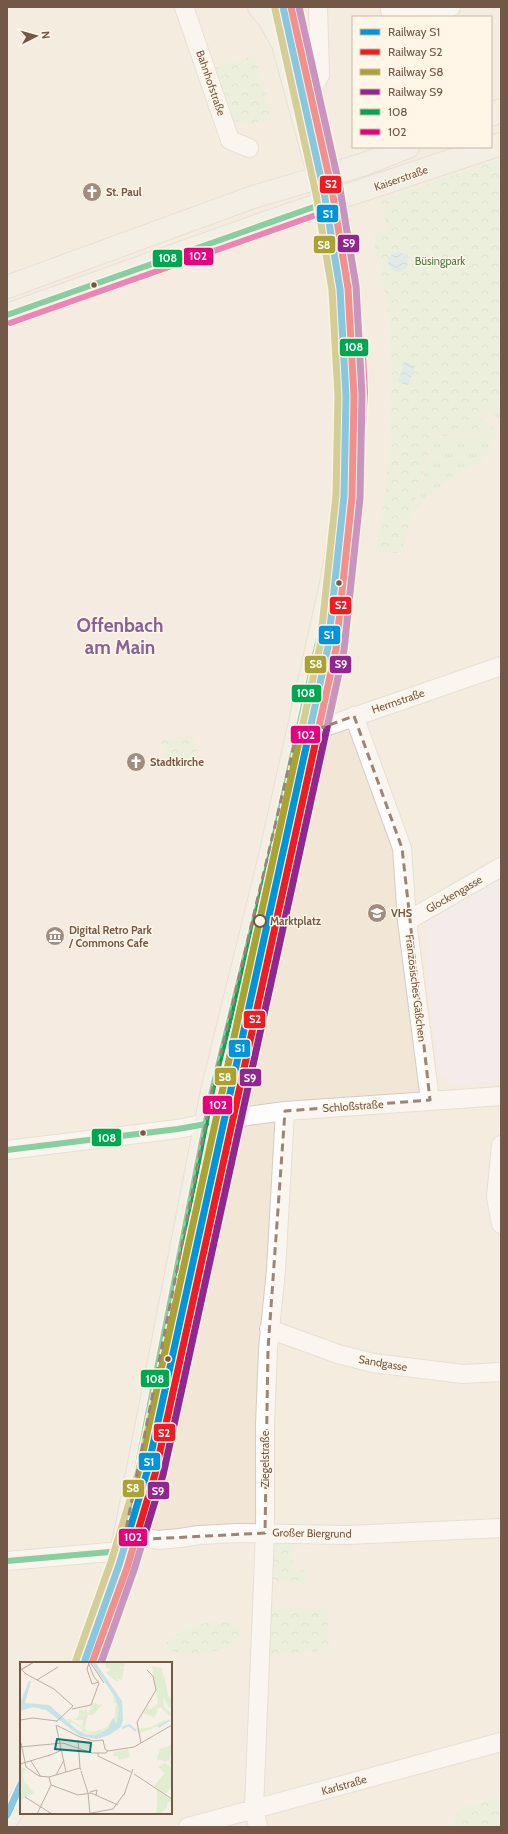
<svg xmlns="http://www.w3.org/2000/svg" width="508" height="1834" font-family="Cabin,sans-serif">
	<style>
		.residential { fill: #f2e6d6; fill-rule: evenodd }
		.commercial { fill: #f7e5d9 }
		.education { fill: #f2e6f0 }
		.grass { fill: url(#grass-tufts) }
		.park { fill: url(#park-crowns) }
		.water { fill: url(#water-waves) }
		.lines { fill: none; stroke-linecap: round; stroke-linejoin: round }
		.minor-casing { stroke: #d5cbc1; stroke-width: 20 }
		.major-casing { stroke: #d5cbc4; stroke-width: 24 }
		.minor { stroke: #fefdfb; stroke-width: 18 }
		.major { stroke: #f2ede3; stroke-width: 22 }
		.bus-1-casing { stroke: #fff6e7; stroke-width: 9 }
		.bus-2-casing { stroke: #fff6e7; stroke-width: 9 }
		.bus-1 { stroke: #00a651; stroke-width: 6 }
		.bus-2 { stroke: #e5007d; stroke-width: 6 }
		.rail-1-casing { stroke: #fff6e7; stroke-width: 10 }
		.rail-2-casing { stroke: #fff6e7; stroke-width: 10 }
		.rail-3-casing { stroke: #fff6e7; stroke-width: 10 }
		.rail-4-casing { stroke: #fff6e7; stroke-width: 10 }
		.rail-1 { stroke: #0095da; stroke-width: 7 }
		.rail-2 { stroke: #ee1c23; stroke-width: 7 }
		.rail-3 { stroke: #aaa233; stroke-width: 7 }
		.rail-4 { stroke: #91268f; stroke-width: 7 }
		.marked { fill: none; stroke: #9a8577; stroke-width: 3; stroke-dasharray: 8 5; stroke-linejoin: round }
		.bus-dot { fill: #735847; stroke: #fff6e7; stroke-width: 1.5 }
		.stop-dot { fill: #fff6e7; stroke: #735847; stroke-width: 2 }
		.labels { text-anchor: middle; stroke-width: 3; stroke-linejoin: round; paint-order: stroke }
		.street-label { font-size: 11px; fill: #735847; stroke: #fff6e7 }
		.poi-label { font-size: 11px; font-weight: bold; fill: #735847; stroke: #fff6e7; text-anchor: start }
		.park-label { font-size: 11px; fill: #4f793f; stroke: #fff6e7 }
		.stop-label { font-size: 11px; font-weight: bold; fill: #735847; stroke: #fff6e7; text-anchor: start }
		.town-label { font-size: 19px; font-weight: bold; fill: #866397; stroke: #fff6e7 }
		.inset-river { fill: none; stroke: #c8e3e6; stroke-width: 2 }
		.inset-road { fill: none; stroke: #beaea1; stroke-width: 1 }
		.view { fill: #0f766e; fill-opacity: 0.15; stroke: #0f766e; stroke-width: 2 }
		.inset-edge { fill: none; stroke: #735847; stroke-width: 2 }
		.line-badge { stroke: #fff6e7; stroke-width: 1.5 }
		.badge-label { font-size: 11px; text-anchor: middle; font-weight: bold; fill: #fff }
	</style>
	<defs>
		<pattern id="grass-tufts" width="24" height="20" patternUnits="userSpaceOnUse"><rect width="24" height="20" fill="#e1edd1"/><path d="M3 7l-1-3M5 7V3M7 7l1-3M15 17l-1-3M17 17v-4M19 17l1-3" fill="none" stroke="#c4cdb5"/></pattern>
		<pattern id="park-crowns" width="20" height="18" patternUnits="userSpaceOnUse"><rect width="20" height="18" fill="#e1edd1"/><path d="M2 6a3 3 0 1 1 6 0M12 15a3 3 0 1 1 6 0" fill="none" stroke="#c4cdb5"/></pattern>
		<pattern id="water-waves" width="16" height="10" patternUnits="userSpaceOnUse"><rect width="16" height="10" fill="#c8e3e6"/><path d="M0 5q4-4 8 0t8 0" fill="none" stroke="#a7bbbc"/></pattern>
	</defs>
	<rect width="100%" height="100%" fill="#f6f0e6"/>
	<path class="residential" d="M7,7H501V1827H7ZM353,17H491V147H353ZM21,1663H171V1813H21Z"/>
	<path class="commercial" d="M301,228H309L313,230L316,234L325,305L328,376L327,438L318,529L325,534L284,734L203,1107L7,1124V332Z"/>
	<path class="education" d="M501,880V1082L454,1085L438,1072L425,956L430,951L426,918L481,887Z"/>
	<path class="grass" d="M495,405L501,407V419L490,412Z
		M492,436L495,437L481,463L465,469L426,496L412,519L434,438Z"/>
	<path class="park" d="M255,56L272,119C260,122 242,131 234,118L216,67Z
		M501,159V407L494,405L490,412L481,418L498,430L495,436L492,434L433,436L401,553L375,552L386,491L392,379L389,319L383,283L372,234L388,229L380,201Z
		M193,735L199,760L170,769L160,741Z
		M273,1542L292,1543L293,1569L305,1570V1584L271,1581Z
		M270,1607L327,1610L329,1648L308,1653L268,1655Z
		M234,1622L242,1629C243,1651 181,1663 167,1648V1642C185,1625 210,1621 234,1622Z
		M501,1797V1827H447L452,1825L460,1808Z"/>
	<path class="water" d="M388 262a10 10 0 1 1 20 0a10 10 0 1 1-20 0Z
		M405,362L415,366L408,385L398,382Z"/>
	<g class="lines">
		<defs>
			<path id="minor" d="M184,7L230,140L249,148
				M390,10L451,7
				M299,105L312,89L320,75L318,7
				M354,716L402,848L407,921L430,1100
				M296,737L501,666
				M407,921L501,867
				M501,1145L496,1197L501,1224
				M7,1150L178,1129L226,1119L285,1111L501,1096
				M269,1329L338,1354L373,1363L463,1374L501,1372
				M126,1530L138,1536L158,1540L180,1538L199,1535L237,1533L347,1535L501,1528
				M7,1561L121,1551
				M188,1827L501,1742
				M258,1827L254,1808L265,1533V1425L268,1349L276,1270L285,1111"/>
			<path id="major" d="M259,7L270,20L281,41
				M491,115L501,110
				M7,287L253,197L362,165L408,147
				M7,315L276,219L501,144
				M91,1663L108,1606L126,1530L212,1091L270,856L331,584L346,501L355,426L357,392L355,354L344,263L335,226L314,158L284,48L281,24L284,7
				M7,1819L21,1799"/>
		</defs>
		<use href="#minor" class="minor-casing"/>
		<use href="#major" class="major-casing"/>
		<use href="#minor" class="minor"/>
		<use href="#major" class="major"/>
		<defs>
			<path id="bus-1" d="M7,315L328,202
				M7,1150L178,1129L206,1124
				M121,1551L212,1091L270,856L331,584L346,501L355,426L357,392L355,354L344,263L335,226L319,176
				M7,1561L121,1551"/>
			<path id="bus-2" d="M10,323L330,210
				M99,1663L116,1608L134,1532L220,1093L278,858L339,586L354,502L363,426L365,392L363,354L352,261L343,224L327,174"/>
		</defs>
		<use href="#bus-1" class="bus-1-casing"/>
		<use href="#bus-2" class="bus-2-casing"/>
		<use href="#bus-1" class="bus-1"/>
		<use href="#bus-2" class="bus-2"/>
		<defs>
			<path id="rail-1" d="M84,1663L119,1565L147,1472L328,647L344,496L346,396L340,289L324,192L283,7
				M7,1815L21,1784"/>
			<path id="rail-2" d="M92,1663L127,1568L155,1474L336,649L352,497L354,396L348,288L332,190L291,7"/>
			<path id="rail-3" d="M76,1660L111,1562L139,1470L320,646L336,495L338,396L332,290L316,194L275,9"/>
			<path id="rail-4" d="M101,1663L134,1570L163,1475L344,650L360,498L362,395L356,286L340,189L299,7"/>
		</defs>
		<use href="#rail-1" class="rail-1-casing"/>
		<use href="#rail-2" class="rail-2-casing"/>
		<use href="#rail-3" class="rail-3-casing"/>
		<use href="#rail-4" class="rail-4-casing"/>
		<use href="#rail-1" class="rail-1"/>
		<use href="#rail-2" class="rail-2"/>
		<use href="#rail-3" class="rail-3"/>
		<use href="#rail-4" class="rail-4"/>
	</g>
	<path d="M0 0H508V1834H0ZM354,716L402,848L430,1100L285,1111L268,1349L265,1533L149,1539L126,1530L212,1091L296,737Z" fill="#f6f0e6" fill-opacity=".55" fill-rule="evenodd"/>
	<path class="marked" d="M354,716L402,848L430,1100L285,1111L268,1349L265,1533L149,1539L126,1530L212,1091L296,737Z"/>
	<defs>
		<symbol id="church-disc" viewBox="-11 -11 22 22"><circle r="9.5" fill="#a18d7f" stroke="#fff6e7"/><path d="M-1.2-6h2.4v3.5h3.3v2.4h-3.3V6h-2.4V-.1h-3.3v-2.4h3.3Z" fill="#fff"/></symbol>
		<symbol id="university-disc" viewBox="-11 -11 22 22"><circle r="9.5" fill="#a18d7f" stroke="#fff6e7"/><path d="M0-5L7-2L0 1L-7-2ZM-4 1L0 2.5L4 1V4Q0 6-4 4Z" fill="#fff"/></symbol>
		<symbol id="museum-disc" viewBox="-11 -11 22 22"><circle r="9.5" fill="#a18d7f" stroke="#fff6e7"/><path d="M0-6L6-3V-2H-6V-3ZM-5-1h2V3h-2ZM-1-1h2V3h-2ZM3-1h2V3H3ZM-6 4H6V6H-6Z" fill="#fff"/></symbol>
	</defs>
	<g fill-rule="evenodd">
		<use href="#church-disc" x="81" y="181" width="22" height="22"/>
		<use href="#church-disc" x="125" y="751" width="22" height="22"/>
		<use href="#university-disc" x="366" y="902" width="22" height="22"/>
		<use href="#museum-disc" x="44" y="925" width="22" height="22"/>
	</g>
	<g class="bus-dot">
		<circle cx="94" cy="285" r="3.5"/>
		<circle cx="339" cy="583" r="3.5"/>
		<circle cx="143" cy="1133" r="3.5"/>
		<circle cx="168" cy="1359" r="3.5"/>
	</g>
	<circle class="stop-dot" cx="260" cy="921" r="6"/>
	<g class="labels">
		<g class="street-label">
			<text transform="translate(211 83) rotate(71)" y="4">Bahnhofstraße</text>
			<text transform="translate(401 178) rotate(-19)" y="4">Kaiserstraße</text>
			<text transform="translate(398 701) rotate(-19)" y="4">Herrnstraße</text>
			<text transform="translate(454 894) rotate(-30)" y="4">Glockengasse</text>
			<text transform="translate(416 988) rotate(83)" y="4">Französisches Gäßchen</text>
			<text transform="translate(353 1106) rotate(-4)" y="4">Schloßstraße</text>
			<text transform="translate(383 1363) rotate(10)" y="4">Sandgasse</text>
			<text transform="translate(265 1459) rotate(-90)" y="4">Ziegelstraße</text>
			<text transform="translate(312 1533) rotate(1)" y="4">Großer Biergrund</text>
			<text transform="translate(344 1785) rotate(-16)" y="4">Karlstraße</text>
		</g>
		<g class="poi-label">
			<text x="106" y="196">St. Paul</text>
			<text x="150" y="766">Stadtkirche</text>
			<text x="391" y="917">VHS</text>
			<text x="69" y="934">Digital Retro Park<tspan x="69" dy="13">/ Commons Cafe</tspan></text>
		</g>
		<g class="park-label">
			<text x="440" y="265">Büsingpark</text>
		</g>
		<g class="stop-label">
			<text x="270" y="925">Marktplatz</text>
		</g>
		<g class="town-label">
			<text x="120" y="632">Offenbach<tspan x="120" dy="22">am Main</tspan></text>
		</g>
	</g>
	<g transform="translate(20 1662)">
		<rect width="152" height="152" fill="#f6f0e6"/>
		<path d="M96,42L99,46L98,56L90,67L80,69L83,71H71L62,70L63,65L62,66L58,64L52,60L50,61L47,57H50L62,65L63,58H56L51,55L57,57L60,47V52L68,53L64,69L73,70L87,65L95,54ZM145,58L146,61L118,72L117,67L131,65Z" fill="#e1edd1"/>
		<path d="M93,31L98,39L100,55L97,61L89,68L83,72L79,73L61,70L63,66L67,68L66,70L62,68L66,71H83L95,61L99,46L98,42L94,41ZM152,83L150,98L152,104L148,98L146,100L137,97L140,87ZM145,101L152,106V125L145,132L134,124L145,111L138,105ZM0,104L16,113L7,108L3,110L4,120L14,116L5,120L15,132L9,133L0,139ZM137,128L152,138V140H137Z" fill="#e1edd1"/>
		<path d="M108,87L110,95L98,98V94H93L94,90Z" fill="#e1edd1"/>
		<path d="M93,0H105L104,5L99,6H104L102,18L98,17ZM93,0L98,19L97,20L86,11L91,8L86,5L85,0ZM132,4L142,6L143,17L144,12L148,33L152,37L150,47L143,35L144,45L152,52L149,54L141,45L136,47L138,49L133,57V55L123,51L128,43L129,48L138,41ZM72,40L79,43L83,41L73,53L59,52V47L65,49L67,45V51L70,49Z" fill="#e1edd1"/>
		<path d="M148,139L147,145L140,152H136L137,140Z" fill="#e1edd1"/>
		<path d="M71,0H75L102,39L103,59L101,65L89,73L77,77L60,74L26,48L13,45L0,49V42L9,19H11L5,41L29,43L56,67L65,72L75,73L83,71H79L88,67L93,56L95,60L97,61L99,47L95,35Z" fill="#c8e3e6"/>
		<path class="inset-river" d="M138,65L150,58M102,66L109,63L116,69"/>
		<path class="inset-road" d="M70,0L84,21M69,1L67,7L72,22L79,20M1,7L6,12L34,27L53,44L36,60M0,8L14,0M1,8L14,0M17,18L38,5M52,47L71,43L79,21L74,15L68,0M0,58L13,56L37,59M36,63L60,75L74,79L83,78L85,87L88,89M36,63L46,110M58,78L60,106M1,81L6,105L19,114L29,115M121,81L117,60L136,28L133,14L127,8M0,85L43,81L72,91H86L88,88M88,89L114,85L152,63M78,91V94L111,110M28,94L42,88M11,99L21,115M0,102L30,93M61,109L68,131L70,152M114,112L152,137M36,113L44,98M31,123L58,133L71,131L98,143M70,130L77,128L76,133M104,133L113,107M5,135L32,152M17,152L31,123L29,115L60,106L61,108M66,152L93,147L104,132"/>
		<path class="view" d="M37,77L71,81L70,90L35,87Z"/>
		<rect width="152" height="152" class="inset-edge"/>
	</g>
	<g class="line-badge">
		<rect x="319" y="175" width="23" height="19" rx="4" fill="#ee1c23"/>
		<rect x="316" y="204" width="23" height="19" rx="4" fill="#0095da"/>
		<rect x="337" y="234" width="23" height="19" rx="4" fill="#91268f"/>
		<rect x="313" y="235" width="23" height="19" rx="4" fill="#aaa233"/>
		<rect x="183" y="247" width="31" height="19" rx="4" fill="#e5007d"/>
		<rect x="152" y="249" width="31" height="19" rx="4" fill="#00a651"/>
		<rect x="339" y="338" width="30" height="19" rx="4" fill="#00a651"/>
		<rect x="329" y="596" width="23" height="19" rx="4" fill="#ee1c23"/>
		<rect x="318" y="625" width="23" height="20" rx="4" fill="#0095da"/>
		<rect x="329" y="655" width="23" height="19" rx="4" fill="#91268f"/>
		<rect x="304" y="655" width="23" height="19" rx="4" fill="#aaa233"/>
		<rect x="291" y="684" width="31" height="19" rx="4" fill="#00a651"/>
		<rect x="290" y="725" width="31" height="19" rx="4" fill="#e5007d"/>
		<rect x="243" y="1010" width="23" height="19" rx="4" fill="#ee1c23"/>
		<rect x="228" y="1039" width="23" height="19" rx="4" fill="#0095da"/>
		<rect x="214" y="1067" width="23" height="19" rx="4" fill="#aaa233"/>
		<rect x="239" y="1068" width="23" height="19" rx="4" fill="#91268f"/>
		<rect x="202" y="1095" width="31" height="20" rx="4" fill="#e5007d"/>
		<rect x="91" y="1128" width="31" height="19" rx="4" fill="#00a651"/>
		<rect x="140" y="1369" width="30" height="19" rx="4" fill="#00a651"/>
		<rect x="153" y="1423" width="23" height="19" rx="4" fill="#ee1c23"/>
		<rect x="138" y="1452" width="23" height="19" rx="4" fill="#0095da"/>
		<rect x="122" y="1479" width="23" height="19" rx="4" fill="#aaa233"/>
		<rect x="147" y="1481" width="23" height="19" rx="4" fill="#91268f"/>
		<rect x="118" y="1528" width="30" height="19" rx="4" fill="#e5007d"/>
	</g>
	<g class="badge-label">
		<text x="331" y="188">S2</text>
		<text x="328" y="218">S1</text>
		<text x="349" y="247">S9</text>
		<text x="324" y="249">S8</text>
		<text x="198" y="260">102</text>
		<text x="168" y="262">108</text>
		<text x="354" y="351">108</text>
		<text x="341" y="609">S2</text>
		<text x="329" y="639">S1</text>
		<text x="341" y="668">S9</text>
		<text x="316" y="668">S8</text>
		<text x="306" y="697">108</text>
		<text x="306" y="739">102</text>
		<text x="255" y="1023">S2</text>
		<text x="240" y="1052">S1</text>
		<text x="225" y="1081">S8</text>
		<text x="250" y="1082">S9</text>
		<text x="218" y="1109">102</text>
		<text x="107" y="1142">108</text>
		<text x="155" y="1383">108</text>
		<text x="164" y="1437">S2</text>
		<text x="149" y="1466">S1</text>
		<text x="133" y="1492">S8</text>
		<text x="158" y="1495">S9</text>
		<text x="133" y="1541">102</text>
	</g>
	<rect width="508" height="1834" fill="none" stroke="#735847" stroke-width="16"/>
	<rect x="352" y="16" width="140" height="132" fill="#fff6e7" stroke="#c7b7a7"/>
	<rect x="360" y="29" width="20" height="6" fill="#0095da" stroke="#c7b7a7"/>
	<text x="388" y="36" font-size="12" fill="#735847">Railway S1</text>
	<rect x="360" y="49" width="20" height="6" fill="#ee1c23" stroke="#c7b7a7"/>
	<text x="388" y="56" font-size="12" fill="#735847">Railway S2</text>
	<rect x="360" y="69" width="20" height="6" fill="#aaa233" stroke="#c7b7a7"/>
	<text x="388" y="76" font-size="12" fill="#735847">Railway S8</text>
	<rect x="360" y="89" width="20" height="6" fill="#91268f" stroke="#c7b7a7"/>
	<text x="388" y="96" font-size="12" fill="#735847">Railway S9</text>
	<rect x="360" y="109" width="20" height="6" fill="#00a651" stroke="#c7b7a7"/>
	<text x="388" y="116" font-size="12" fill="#735847">108</text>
	<rect x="360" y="129" width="20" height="6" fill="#e5007d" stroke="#c7b7a7"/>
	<text x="388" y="136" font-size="12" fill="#735847">102</text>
	<g transform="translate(36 36) rotate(84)" stroke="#fff6e7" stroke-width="3" paint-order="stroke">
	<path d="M0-3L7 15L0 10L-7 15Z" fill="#735847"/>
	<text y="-6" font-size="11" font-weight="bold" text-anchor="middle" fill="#735847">N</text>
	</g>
</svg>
